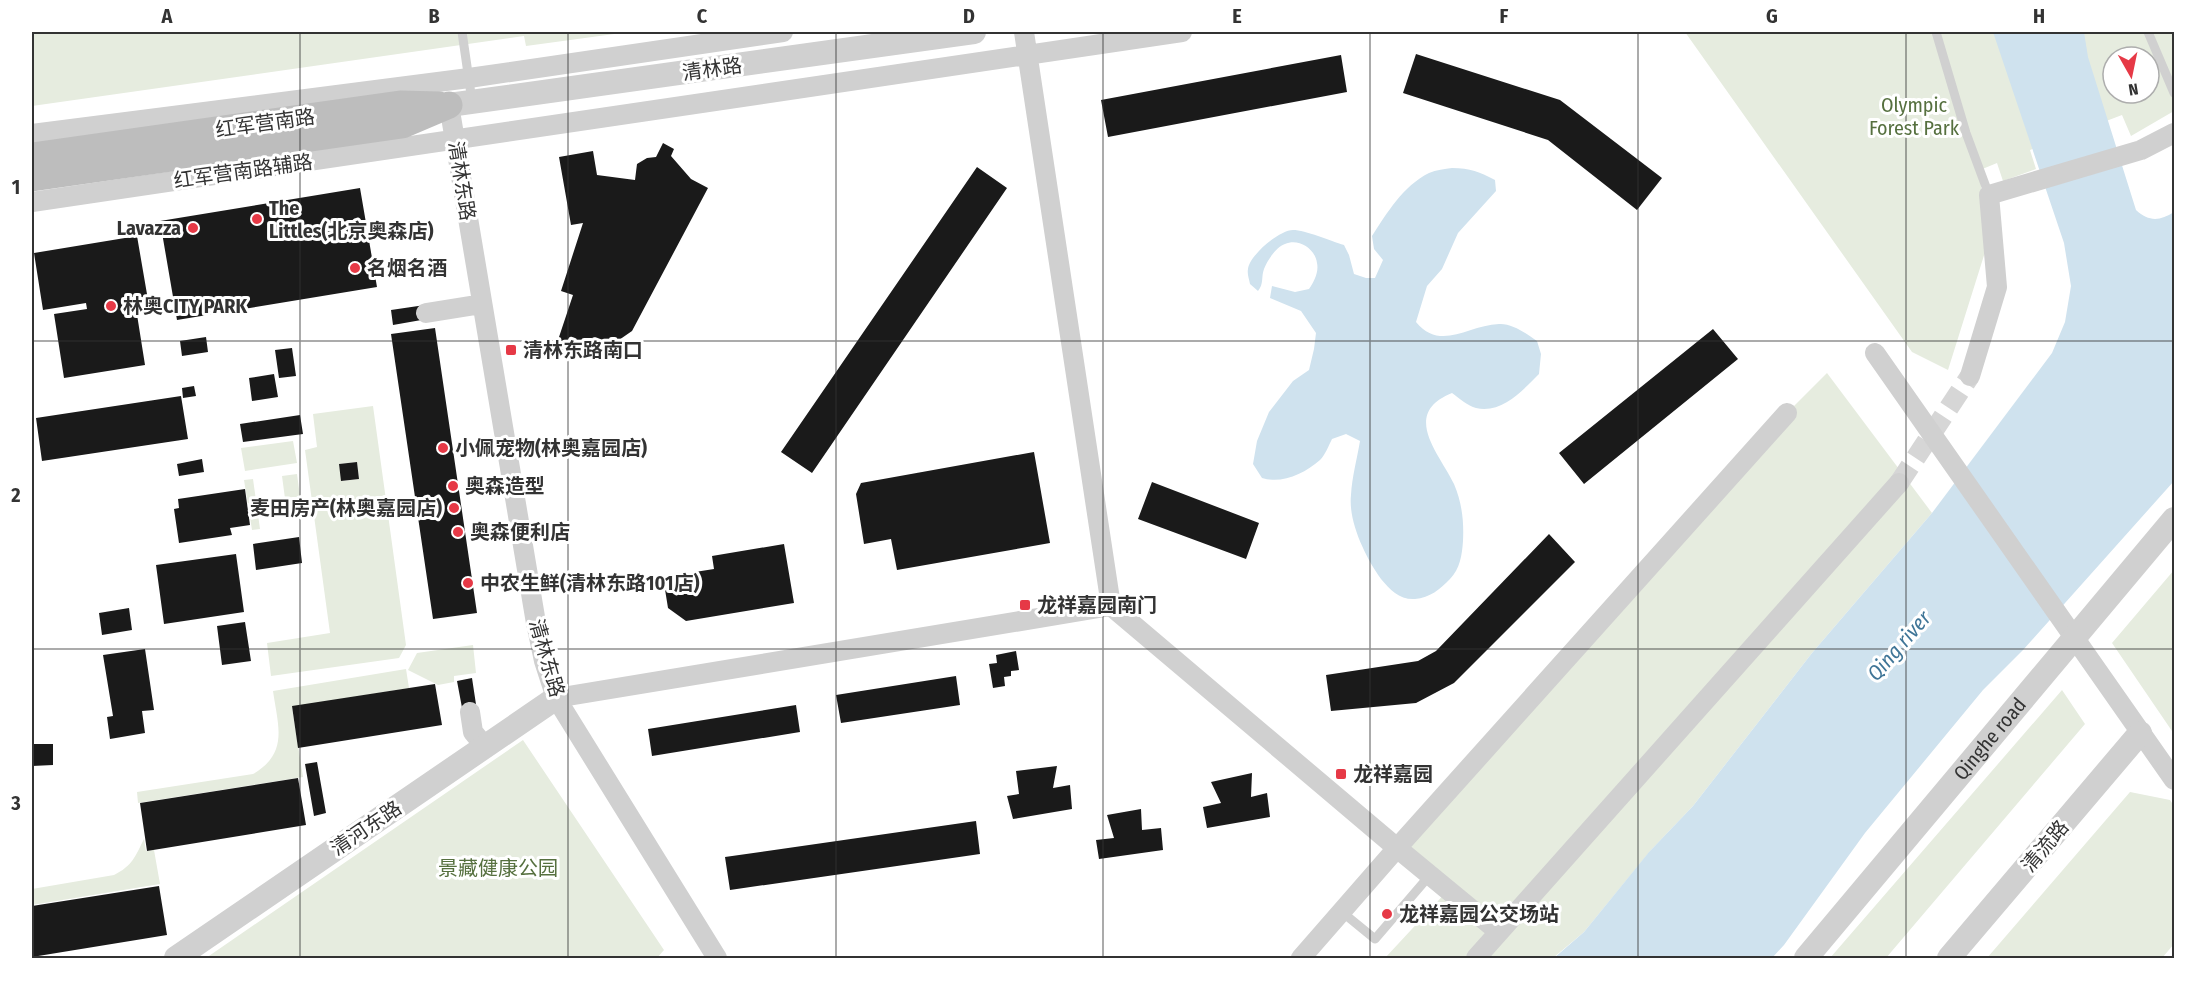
<svg xmlns="http://www.w3.org/2000/svg" width="2206" height="990" font-family="'Fira Sans Condensed','Noto Sans SC',sans-serif">
	<style>
		.green { fill: #e6ecdf; fill-rule: evenodd }
		.water { fill: #cfe2ee }
		.building { fill: #1a1a1a }
		.lines { fill: none; stroke-linecap: round; stroke-linejoin: round }
		.minor-tunnel { stroke: #d6d6d6; stroke-width: 20; stroke-dasharray: 20 10; stroke-linecap: butt }
		.service { stroke: #d0d0d0; stroke-width: 9 }
		.minor { stroke: #d0d0d0; stroke-width: 20 }
		.tertiary { stroke: #d0d0d0; stroke-width: 24 }
		.secondary { stroke: #bdbdbd; stroke-width: 27 }
		.grid { fill: none; stroke: #333; stroke-width: 1.5; stroke-opacity: 0.55 }
		.poi-dot { fill: #e63946; stroke: #fff; stroke-width: 2 }
		.labels { text-anchor: middle; stroke-width: 6; stroke-linejoin: round; paint-order: stroke }
		.street-label { font-size: 20px; fill: #333; stroke: #fff }
		.park-label { font-size: 20px; fill: #56703f; stroke: #fff }
		.poi-label { font-size: 20px; font-weight: bold; fill: #333; stroke: #fff; text-anchor: start }
		.water-label { font-size: 21px; font-style: italic; fill: #3f7597; stroke: #fff }
		.neatline { fill: none; stroke: #333; stroke-width: 2 }
		.grid-label { font-size: 20px; text-anchor: middle; font-weight: bold; fill: #333 }
	</style>
	<rect width="100%" height="100%" fill="#fff"/>
	<path class="green" d="M32,32H629L526,46L524,36L32,106Z
		M1685,32H2174V111L2131,136L2122,115L2030,150L2036,169L2003,181L1997,163L1980,170L1986,249L1948,370L1912,352ZM2113,57H2149V93H2113Z
		M1827,373L1932,513L1812,653L1693,806L1651,850L1584,932L1553,958H1385L1450,888L1397,848L1787,413Z
		M373,406L406,645L399,658L271,676L267,643L330,633L305,450L317,447L313,414ZM357,462L359,479L342,481L339,464Z
		M293,441L297,463L245,471L241,448Z
		M297,474L301,504L286,506L282,476Z
		M253,479L260,529L252,530L244,480Z
		M2174,570V734L2112,643Z
		M473,645L476,673L454,676V682L438,685L408,670L417,653Z
		M406,669L409,688L292,707L303,777L138,803L137,792L253,774C289,753 278,726 273,691Z
		M2062,690L2085,724L1886,958H1830Z
		M523,740L664,950L657,958H206Z
		M2130,792L2170,800L2174,806V944L2162,958H1987Z
		M144,839L146,851L154,850L160,884L32,905V889L114,875C132,866 135,857 144,839Z"/>
	<path class="water" d="M1993,32H2084L2088,57L2136,210C2149,222 2160,221 2174,212V481L2023,650L1983,690L1865,833L1784,945L1772,958H1554L1584,932L1649,852L1693,806L1812,653L1932,513L2052,353L2065,322L2071,286L2064,243Z
		M1452,168C1470,168 1480,172 1495,180L1496,191L1458,233L1442,269L1427,286L1416,322C1441,352 1468,325 1499,324C1512,323 1527,334 1537,341L1541,354L1539,374C1523,390 1502,414 1476,408C1468,406 1459,398 1452,393C1400,414 1440,454 1454,484C1462,503 1464,521 1463,541C1462,555 1460,569 1450,579C1440,589 1430,598 1415,599C1400,600 1390,590 1381,579C1366,558 1348,522 1351,495C1352,477 1357,459 1360,441L1346,434L1332,439C1329,445 1325,455 1320,460C1304,474 1282,484 1262,478L1253,464L1257,441L1269,412L1293,381L1309,370L1314,349L1316,333L1301,311L1270,298L1272,286L1295,292L1309,289C1314,282 1319,272 1317,263C1315,248 1298,238 1285,244C1276,247 1267,261 1264,269C1261,277 1264,284 1258,291L1250,284C1249,279 1247,274 1248,269C1249,256 1279,230 1293,230C1305,230 1331,241 1344,245L1349,255L1354,274L1366,278H1375L1383,260L1374,249L1372,236C1387,213 1403,186 1429,173C1436,170 1445,169 1452,168Z"/>
	<path class="building" d="M1416,54L1560,100L1662,178L1637,210L1548,140L1403,93Z
		M1341,55L1347,92L1108,137L1101,100Z
		M663,143L674,149L671,156L691,179L708,188L632,331L590,360L555,349L573,295L561,291L583,223L571,225L559,157L593,151L597,175L635,180L637,164L647,158L656,157Z
		M977,167L1007,188L812,473L781,452Z
		M360,188L377,287L177,320L160,221Z
		M137,236L148,300L135,302L145,365L64,378L54,314L87,309L86,303L43,310L34,253Z
		M425,305L427,319L393,325L391,310Z
		M435,328L477,613L433,619L391,334Z
		M1713,329L1738,359L1584,484L1559,453Z
		M206,337L208,352L182,356L180,341Z
		M292,348L296,376L279,378L275,350Z
		M274,374L278,397L252,401L249,378Z
		M194,386L196,396L183,398L182,388Z
		M181,396L188,439L42,461L36,418Z
		M300,415L303,434L243,442L240,424Z
		M1034,452L1050,543L897,570L891,539L864,544L856,494L861,483Z
		M202,459L204,472L179,476L177,464Z
		M357,462L359,479L341,481L339,464Z
		M1152,482L1259,523L1246,559L1138,519Z
		M245,489L250,525L230,528L232,535L179,543L174,509L179,508L178,499Z
		M1549,534L1575,562L1454,683L1416,703L1331,711L1326,675L1418,661L1436,651Z
		M299,537L302,563L256,570L253,544Z
		M784,544L794,603L686,621L668,608L663,577L714,569L712,556Z
		M236,554L244,612L164,624L156,565Z
		M129,608L132,630L102,635L99,613Z
		M245,622L251,661L222,665L217,626Z
		M145,649L154,710L142,711L145,733L110,739L107,717L113,716L103,655Z
		M1016,651L1019,670L1011,671V676L1004,677L1005,686L993,688L989,664L997,663L996,655Z
		M956,676L960,705L841,723L836,695Z
		M472,678L477,711L463,713L457,681Z
		M435,684L442,725L298,748L292,706Z
		M796,705L800,732L652,756L648,729Z
		M32,744H53V765L32,766Z
		M317,762L326,813L314,816L305,764Z
		M1057,766L1053,788L1070,785L1072,809L1013,819L1007,796L1019,794L1016,771Z
		M1252,773L1251,797L1267,793L1270,817L1207,828L1203,807L1221,803L1211,782Z
		M298,778L306,825L147,851L140,803Z
		M1141,809L1142,830L1161,828L1163,850L1099,859L1096,840L1114,838L1107,815Z
		M976,821L980,854L730,890L725,857Z
		M159,886L167,935L32,957V906Z"/>
	<g class="lines">
		<path class="minor-tunnel" d="M1899,483L1970,376"/>
		<path class="service" d="M462,32L472,101
			M1936,32L1966,133L1989,195
			M2148,32L2174,93
			M1342,912L1375,939L1430,875"/>
		<path class="minor" d="M1024,32L1111,606
			M449,105L536,623L544,661L556,698L717,958
			M32,134L469,78L783,32
			M32,202L1182,32
			M426,313L482,304
			M1875,353L2174,780
			M1970,376L1997,287L1989,195L2141,150L2174,133
			M556,698L1111,606L1397,848L1499,932
			M470,712L473,732L478,738
			M1301,958L1397,848L1787,413
			M1476,958L1899,483"/>
		<g class="tertiary">
			<path d="M449,105L974,32"/>
			<path d="M176,958L556,698"/>
			<path id="s1" d="M1806,958L2174,519"/>
			<path d="M1949,958L2140,733"/>
		</g>
		<path class="secondary" d="M32,156L400,104L439,105
			M32,178L402,125L449,105"/>
	</g>
	<path class="grid" d="M300,32V958M568,32V958M836,32V958M1103,32V958M1370,32V958M1638,32V958M1906,32V958M32,341H2174M32,649H2174"/>
	<g class="poi-dot">
		<circle cx="257" cy="219" r="6"/>
		<circle cx="193" cy="228" r="6"/>
		<circle cx="355" cy="268" r="6"/>
		<circle cx="111" cy="306" r="6"/>
		<rect x="505" y="344" width="12" height="12" rx="3"/>
		<circle cx="443" cy="448" r="6"/>
		<circle cx="453" cy="486" r="6"/>
		<circle cx="454" cy="508" r="6"/>
		<circle cx="458" cy="532" r="6"/>
		<circle cx="468" cy="583" r="6"/>
		<rect x="1019" y="599" width="12" height="12" rx="3"/>
		<rect x="1335" y="768" width="12" height="12" rx="3"/>
		<circle cx="1387" cy="914" r="6"/>
	</g>
	<g class="labels">
		<g class="street-label">
			<text transform="translate(712 69) rotate(-8)" y="7">清林路</text>
			<text transform="translate(265 123) rotate(-8)" y="7">红军营南路</text>
			<text transform="translate(243 171) rotate(-8)" y="7">红军营南路辅路</text>
			<text transform="translate(462 181) rotate(81)" y="7">清林东路</text>
			<text transform="translate(547 658) rotate(74)" y="7">清林东路</text>
			<text dy="7" stroke="none"><textPath href="#s1" startOffset="286">Qinghe road</textPath></text>
			<text transform="translate(366 828) rotate(-34)" y="7">清河东路</text>
			<text transform="translate(2045 846) rotate(-50)" y="7">清流路</text>
		</g>
		<g class="park-label">
			<text x="1914" y="112">Olympic<tspan x="1914" dy="23">Forest Park</tspan></text>
			<text x="498" y="875">景藏健康公园</text>
		</g>
		<g class="poi-label">
			<text x="269" y="215">The<tspan x="269" dy="23">Littles(北京奥森店)</tspan></text>
			<text x="181" y="235" text-anchor="end">Lavazza</text>
			<text x="367" y="275">名烟名酒</text>
			<text x="123" y="313">林奥CITY PARK</text>
			<text x="523" y="357">清林东路南口</text>
			<text x="455" y="455">小佩宠物(林奥嘉园店)</text>
			<text x="465" y="493">奥森造型</text>
			<text x="442" y="515" text-anchor="end">麦田房产(林奥嘉园店)</text>
			<text x="470" y="539">奥森便利店</text>
			<text x="480" y="590">中农生鲜(清林东路101店)</text>
			<text x="1037" y="612">龙祥嘉园南门</text>
			<text x="1353" y="781">龙祥嘉园</text>
			<text x="1399" y="921">龙祥嘉园公交场站</text>
		</g>
		<g class="water-label">
			<text transform="translate(1899 646) rotate(-49)" y="7">Qing river</text>
		</g>
	</g>
	<rect width="2206" height="990" fill="none" stroke="#ffffff" stroke-width="66"/>
	<g transform="translate(2131 75) rotate(171)"><circle r="28" fill="#ffffff" stroke="#adadad" stroke-width="1.5"/>
	<path d="M0-4.5L10 22L0 15L-10 22Z" fill="#e63946"/>
	<text y="-9" font-size="16" font-weight="bold" text-anchor="middle" fill="#333333">N</text>
	</g>
	<rect x="33" y="33" width="2140" height="924" class="neatline"/>
	<g class="grid-label">
		<text x="167" y="23">A</text>
		<text x="434" y="23">B</text>
		<text x="702" y="23">C</text>
		<text x="969" y="23">D</text>
		<text x="1237" y="23">E</text>
		<text x="1504" y="23">F</text>
		<text x="1772" y="23">G</text>
		<text x="2039" y="23">H</text>
		<text x="16" y="194">1</text>
		<text x="16" y="502">2</text>
		<text x="16" y="810">3</text>
	</g>
</svg>
